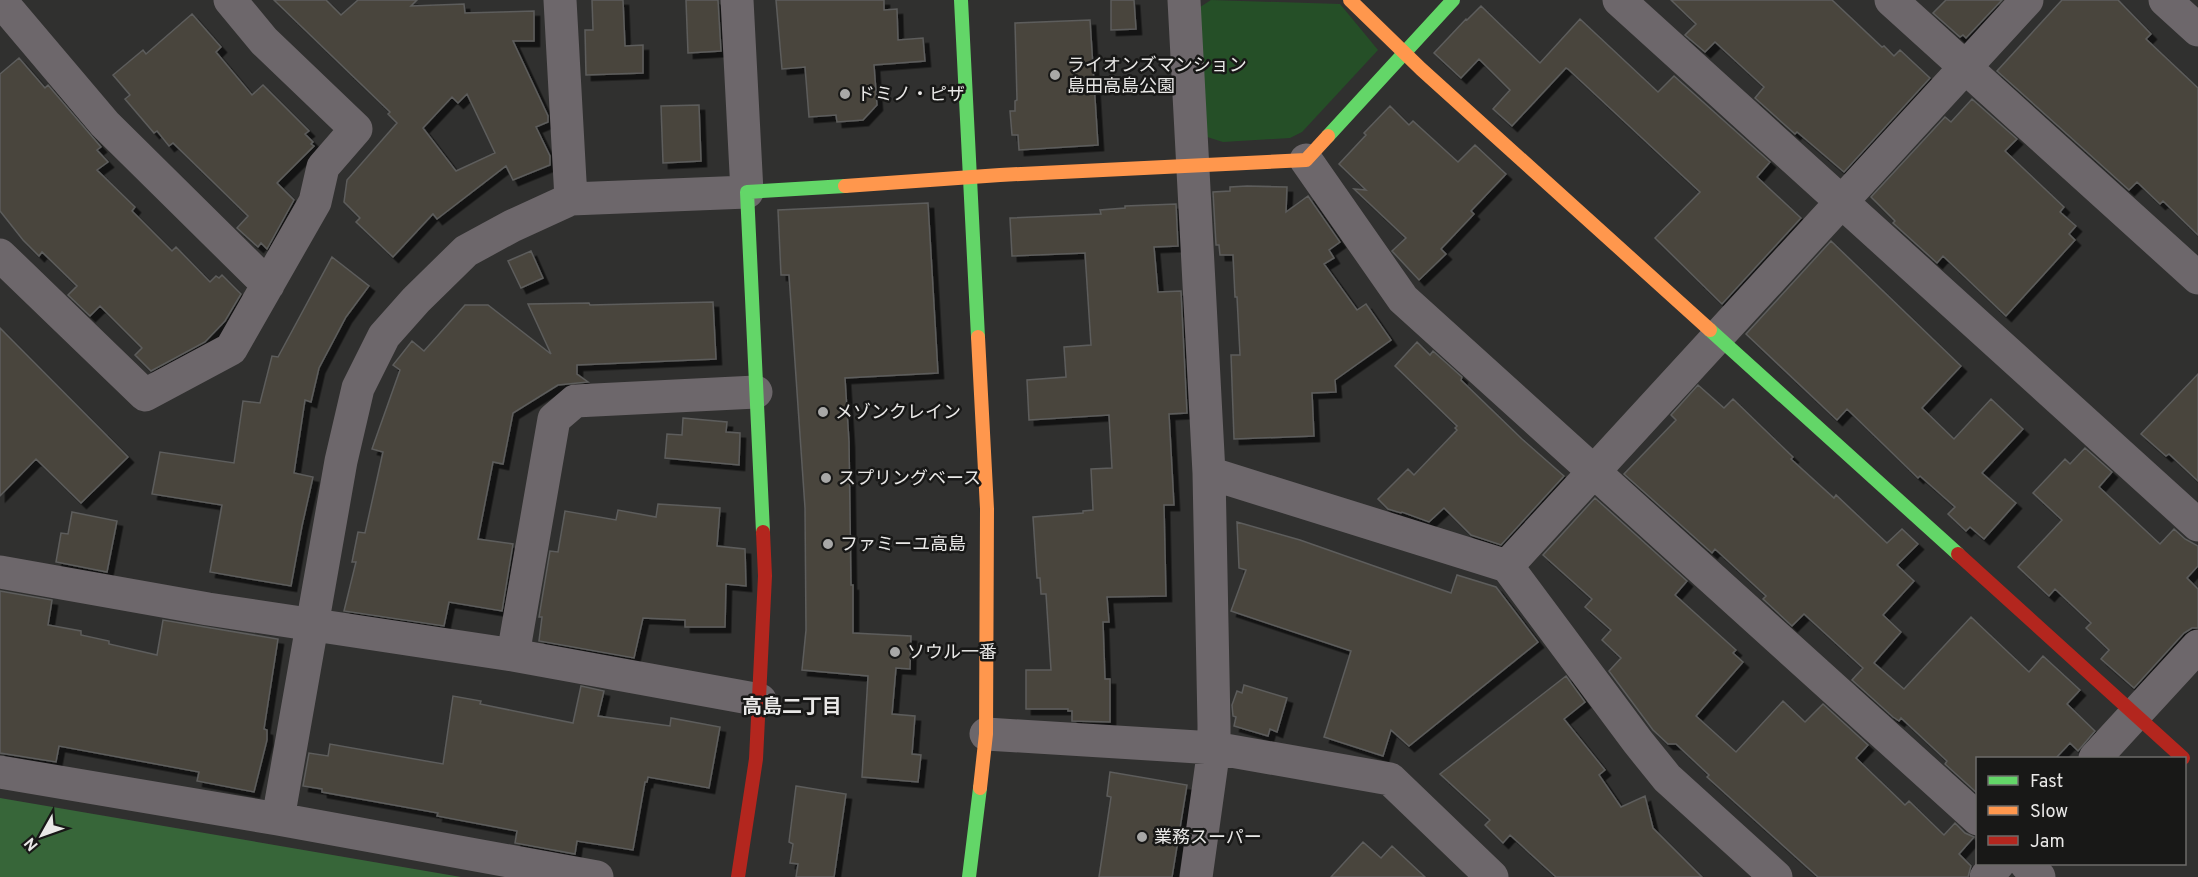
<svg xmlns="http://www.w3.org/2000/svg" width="2198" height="877" font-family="Overpass,'Noto Sans JP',sans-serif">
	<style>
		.green { fill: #254f27 }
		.forest { fill: #376639 }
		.building { fill: #49453e; stroke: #5d5d5c; stroke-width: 1.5; fill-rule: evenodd; filter: url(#shadow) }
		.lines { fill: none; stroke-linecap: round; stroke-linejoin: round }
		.street { stroke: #6d676b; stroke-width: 33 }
		.fast { stroke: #63d668; stroke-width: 14 }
		.slow { stroke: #ff974d; stroke-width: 14 }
		.jam { stroke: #b3261e; stroke-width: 14 }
		.poi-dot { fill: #a8a8a7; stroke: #181817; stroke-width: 2 }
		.labels { text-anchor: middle; stroke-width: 5; stroke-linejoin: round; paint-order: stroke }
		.poi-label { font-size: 18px; fill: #e9e8e7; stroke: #181817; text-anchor: start }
		.neighbourhood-label { font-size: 20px; font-weight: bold; fill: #e9e8e7; stroke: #181817 }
	</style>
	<defs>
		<filter id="shadow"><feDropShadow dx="5.5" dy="5.5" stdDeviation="0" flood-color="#0009"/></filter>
	</defs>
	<rect width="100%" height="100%" fill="#30302f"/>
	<path class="green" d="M1211,0L1340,4L1378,50L1302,132L1290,138L1223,142L1204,136L1194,11Z"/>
	<path class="forest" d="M0,798L461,877H0Z"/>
	<path class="building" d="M274,0H326L341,15L358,0H417L411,6L464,4L465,13L534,11V41H513L548,116V122L536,127L550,156V165L513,180L506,166L437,219L433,214L393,257L356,222L360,218L344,202L347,180L397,123L388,114L390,112ZM467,94L495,153L456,171L423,128L452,97L458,103Z
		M592,0H623L625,46L643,45V73L586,75L585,30H593Z
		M686,0H718L721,51L688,53Z
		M776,0H884V10L897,9L898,40L923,38L925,61L874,65L877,105L863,120L837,122L836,115L809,117L805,67L782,69Z
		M1111,0H1134L1136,29L1111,30Z
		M1671,0H1832L1882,47L1884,46L1894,56L1900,50L1930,78L1844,172L1797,132L1795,134L1755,98L1764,87L1715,42L1705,52L1685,35L1696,24Z
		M1946,0H2002L1966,38L1963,35L1960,37L1933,13Z
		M2062,0H2118L2151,34L2146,39L2198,88V235L2163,201L2160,204L2137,182L2129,190L1997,71Z
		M1481,6L1540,63L1580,19L1658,92L1674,76L1770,162L1757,177L1801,218L1722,304L1655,238L1700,192L1568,69L1566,68L1512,126L1493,109L1510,90L1479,59L1461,78L1434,53L1466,19L1467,20Z
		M192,14L221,47L216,52L252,95L263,85L309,131L305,134L313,142L311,144L314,146L277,183L294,200L267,249L261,243L258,247L237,228L248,216L173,143L169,146L157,131L154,133L125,99L130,95L113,75L143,50L146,54Z
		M1090,20L1098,145L1019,150L1018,135H1012L1010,111H1015V101L1017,100L1015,23Z
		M19,58L45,88L48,85L101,147L97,150L108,162L97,170L135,207L132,211L172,251L176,247L210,282L216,276L219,278L222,275L241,294L225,321L205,342L151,371L135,355L142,348L100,306L90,316L68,295L77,286L42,252L39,256L23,240L0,211V74Z
		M1972,99L2017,139L2005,151L2064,207L2060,212L2076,226L2069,234L2075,240L2006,316L1943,256L1937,263L1893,223L1895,221L1871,197L1945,117L1951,122Z
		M699,105L701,161L663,163L661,106Z
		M1390,106L1409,125L1413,121L1458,162L1475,145L1506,174L1471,211L1474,214L1441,249L1446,254L1419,280L1392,251L1406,238L1354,189L1366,190L1339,164L1366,135L1364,133Z
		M1247,186L1287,187L1286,212L1308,196L1340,242L1329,250L1334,258L1324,264L1357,310L1366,304L1391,340L1335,380L1336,392L1312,393L1314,436L1234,439L1231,355H1240L1237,297H1235L1233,255H1220L1219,245H1216L1213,192L1230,191V187Z
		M928,203L938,373L845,378L849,442L851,585H853V633L911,636L910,669L896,668L892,714L915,716L912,754L921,755L918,782L862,777L868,676L802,670L806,630L805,508L789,275H781L778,210Z
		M1176,204L1178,246L1154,247L1158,292L1181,291L1187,413L1169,414L1174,505H1164L1166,596L1107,597L1109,622H1103L1105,679H1110V722L1072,721V711H1068V709H1026V670H1051L1046,594H1041L1040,578H1037L1033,517L1083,513V511L1093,510L1091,469L1112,468L1109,415L1029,420L1027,380L1066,377L1064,347L1091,345L1085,253L1012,256L1010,218L1101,214L1100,210L1125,208V206Z
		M1831,241L1961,366L1922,408L1954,439L1991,399L2023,429L1982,473L2016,503L1984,539L1970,527L1966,531L1948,514L1955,507L1920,476L1918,478L1847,409L1837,420L1746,334Z
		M531,251L543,278L521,288L508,261Z
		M332,257L369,286L346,317L319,368L311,402L305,400L294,473L313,477L302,526L291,586L210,572L222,505L152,494L160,452L234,463L243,401L260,403L272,356L278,357Z
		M713,302L716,359L577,365V374L588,382L558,385L513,413L503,464L493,462L478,539L513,544L502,611L449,602L444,626L344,611L356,562H352L358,532L365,533L383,452L372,449L400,370L393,365L412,341L424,351L465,305H488L551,354L528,304L589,303L590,305Z
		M0,328L128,457L81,503L36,459L0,496Z
		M1417,342L1430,355L1433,351L1462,377L1461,380L1522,439L1564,476L1501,545L1471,535L1444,508L1429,522L1402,512L1401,513L1388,509L1378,499L1408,469L1414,475L1457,430L1455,428L1457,426L1395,366Z
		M2198,374V481L2169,454L2166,456L2141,434Z
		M1698,385L1724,408L1733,399L1793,457L1791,459L1834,498L1836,495L1887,543L1902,529L1918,544L1897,565L1914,581L1883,615L1901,632L1874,663L1904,689L1971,617L2029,672L2043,656L2080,690L2067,704L2095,731L2078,751L2070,743L2055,759H1977V793L1945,764L1947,761L1901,718L1899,721L1893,717L1852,680L1863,668L1804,614L1792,626L1763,599L1766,596L1715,549L1712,553L1624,474L1676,420L1671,415Z
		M683,418L727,422L726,432L740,433L739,465L665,458L667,434L682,435Z
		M2085,448L2112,472L2099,487L2160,544L2174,529L2185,539L2198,546V566L2187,578L2198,589V628H2192L2184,633L2134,688L2101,659L2109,650L2086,628L2091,623L2055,589L2049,596L2018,567L2062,520L2033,493L2065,459L2070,464Z
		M1595,498L1687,581L1675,595L1736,650L1733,653L1743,662L1696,716L1736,752L1783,701L1805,722L1823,704L1868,745L1856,758L1905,805L1909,801L1944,835L1955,823L1965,833L1974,837L1959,854L1971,866L1968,877H1818L1707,777L1709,775L1676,744H1668L1653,730L1609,671L1621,658L1602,640L1611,630L1585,607L1592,599L1543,555Z
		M658,504L720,508L717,546L745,549L746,586L726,584L725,627H685V620L643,618L634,658L539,641L542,617H539L550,551L558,552L565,511L616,520L618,510L656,517Z
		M72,512L117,521L107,572L56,562L61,533L68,534Z
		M1237,522L1300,540L1451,593L1457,575L1496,587L1538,642L1409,746L1391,730L1383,756L1324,737L1351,651L1231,611L1246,570L1239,568Z
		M0,591L52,600L48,625L81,631V635L109,641V644L157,655L163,620L278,639L264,729L267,730V740L254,792L197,781L199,772L59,746L56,762L0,753Z
		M1566,676L1585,702L1564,719L1605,770L1599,775L1621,807L1645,796L1653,828L1702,877H1556L1510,835L1503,843L1485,825L1490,820L1440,774Z
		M1244,685L1287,698L1277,732L1270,729L1268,736L1234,726L1236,717L1233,716L1232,705L1237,691L1242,693Z
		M581,686L604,691L598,716L670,726L671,718L720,727L709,788L648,777L647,782H645L633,850L577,841L575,854L515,843L517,831L437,816L438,813L322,792V789L303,786L309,753L328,756L330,744L443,764L453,696L481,701L480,704L573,723Z
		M1110,772L1187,785L1172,877H1099L1111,797L1107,796Z
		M796,786L846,794L834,877H796L798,864L790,863L793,844L789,842Z
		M1363,842L1381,858L1392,846L1425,877H1331Z"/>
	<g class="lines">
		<path class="street" d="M0,0L105,124L268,285
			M560,0L571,199
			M1184,0L1209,473L1214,725V748L1196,877
			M1619,0L2198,525
			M1891,0L2198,278
			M2165,0L2198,30
			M1306,160L1403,299L1978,819
			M0,255L145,395L231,349L315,202L323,167L356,129L264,41L230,0
			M1209,473L1507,566L1638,742L1667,778L1776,877
			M1507,566L2027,0
			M0,572L208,609L513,655L760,700
			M513,655L554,419L575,401L756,392
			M986,734L1214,748L1390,779L1492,877
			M2095,758L2198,646
			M0,772L278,819L597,877
			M278,819L341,461L358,388L384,336L416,300L466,251L512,226L571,199L747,192L737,0
			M2026,864L2039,877
			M1986,877L1998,864"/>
		<path class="fast" d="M961,0L978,337
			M1328,136L1453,0
			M1710,330L1958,554
			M763,532L747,192L845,186
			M969,877L980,788"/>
		<path class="slow" d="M1350,0L1421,69L1710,330
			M845,186L1000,175L1306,160L1328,136
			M978,337L987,509L986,734L980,788"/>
		<path class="jam" d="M1958,554L2183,758
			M738,877L756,759L765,576L763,532"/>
	</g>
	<g class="poi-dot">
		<circle cx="1055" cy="75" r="6"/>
		<circle cx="845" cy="94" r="6"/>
		<circle cx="823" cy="412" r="6"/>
		<circle cx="826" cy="478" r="6"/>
		<circle cx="828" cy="544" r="6"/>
		<circle cx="895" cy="652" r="6"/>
		<circle cx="1142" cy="837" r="6"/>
	</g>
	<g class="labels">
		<g class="poi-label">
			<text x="1067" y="71">ライオンズマンション<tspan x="1067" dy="21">島田高島公園</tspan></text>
			<text x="857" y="100">ドミノ・ピザ</text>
			<text x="835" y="418">メゾンクレイン</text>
			<text x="838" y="484">スプリングベース</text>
			<text x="840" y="550">ファミーユ高島</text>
			<text x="907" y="658">ソウル一番</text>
			<text x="1154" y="843">業務スーパー</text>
		</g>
		<g class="neighbourhood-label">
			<text x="792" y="713">高島二丁目</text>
		</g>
	</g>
	<rect x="1976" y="757" width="210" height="108" fill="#181817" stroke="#6c6b6a" stroke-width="1.5"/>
	<rect x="1988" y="776" width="30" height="9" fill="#63d668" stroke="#6c6b6a" stroke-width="1.5"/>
	<text x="2030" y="787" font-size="18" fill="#e9e8e7">Fast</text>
	<rect x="1988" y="806" width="30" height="9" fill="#ff974d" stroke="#6c6b6a" stroke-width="1.5"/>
	<text x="2030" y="817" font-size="18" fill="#e9e8e7">Slow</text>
	<rect x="1988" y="836" width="30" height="9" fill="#b3261e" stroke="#6c6b6a" stroke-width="1.5"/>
	<text x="2030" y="847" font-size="18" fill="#e9e8e7">Jam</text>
	<g transform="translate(42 835) rotate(230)" stroke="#181817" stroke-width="4.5" paint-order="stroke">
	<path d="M0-4.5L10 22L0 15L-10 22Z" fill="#e9e8e7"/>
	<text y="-9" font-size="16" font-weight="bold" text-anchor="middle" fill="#e9e8e7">N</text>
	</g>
</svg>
